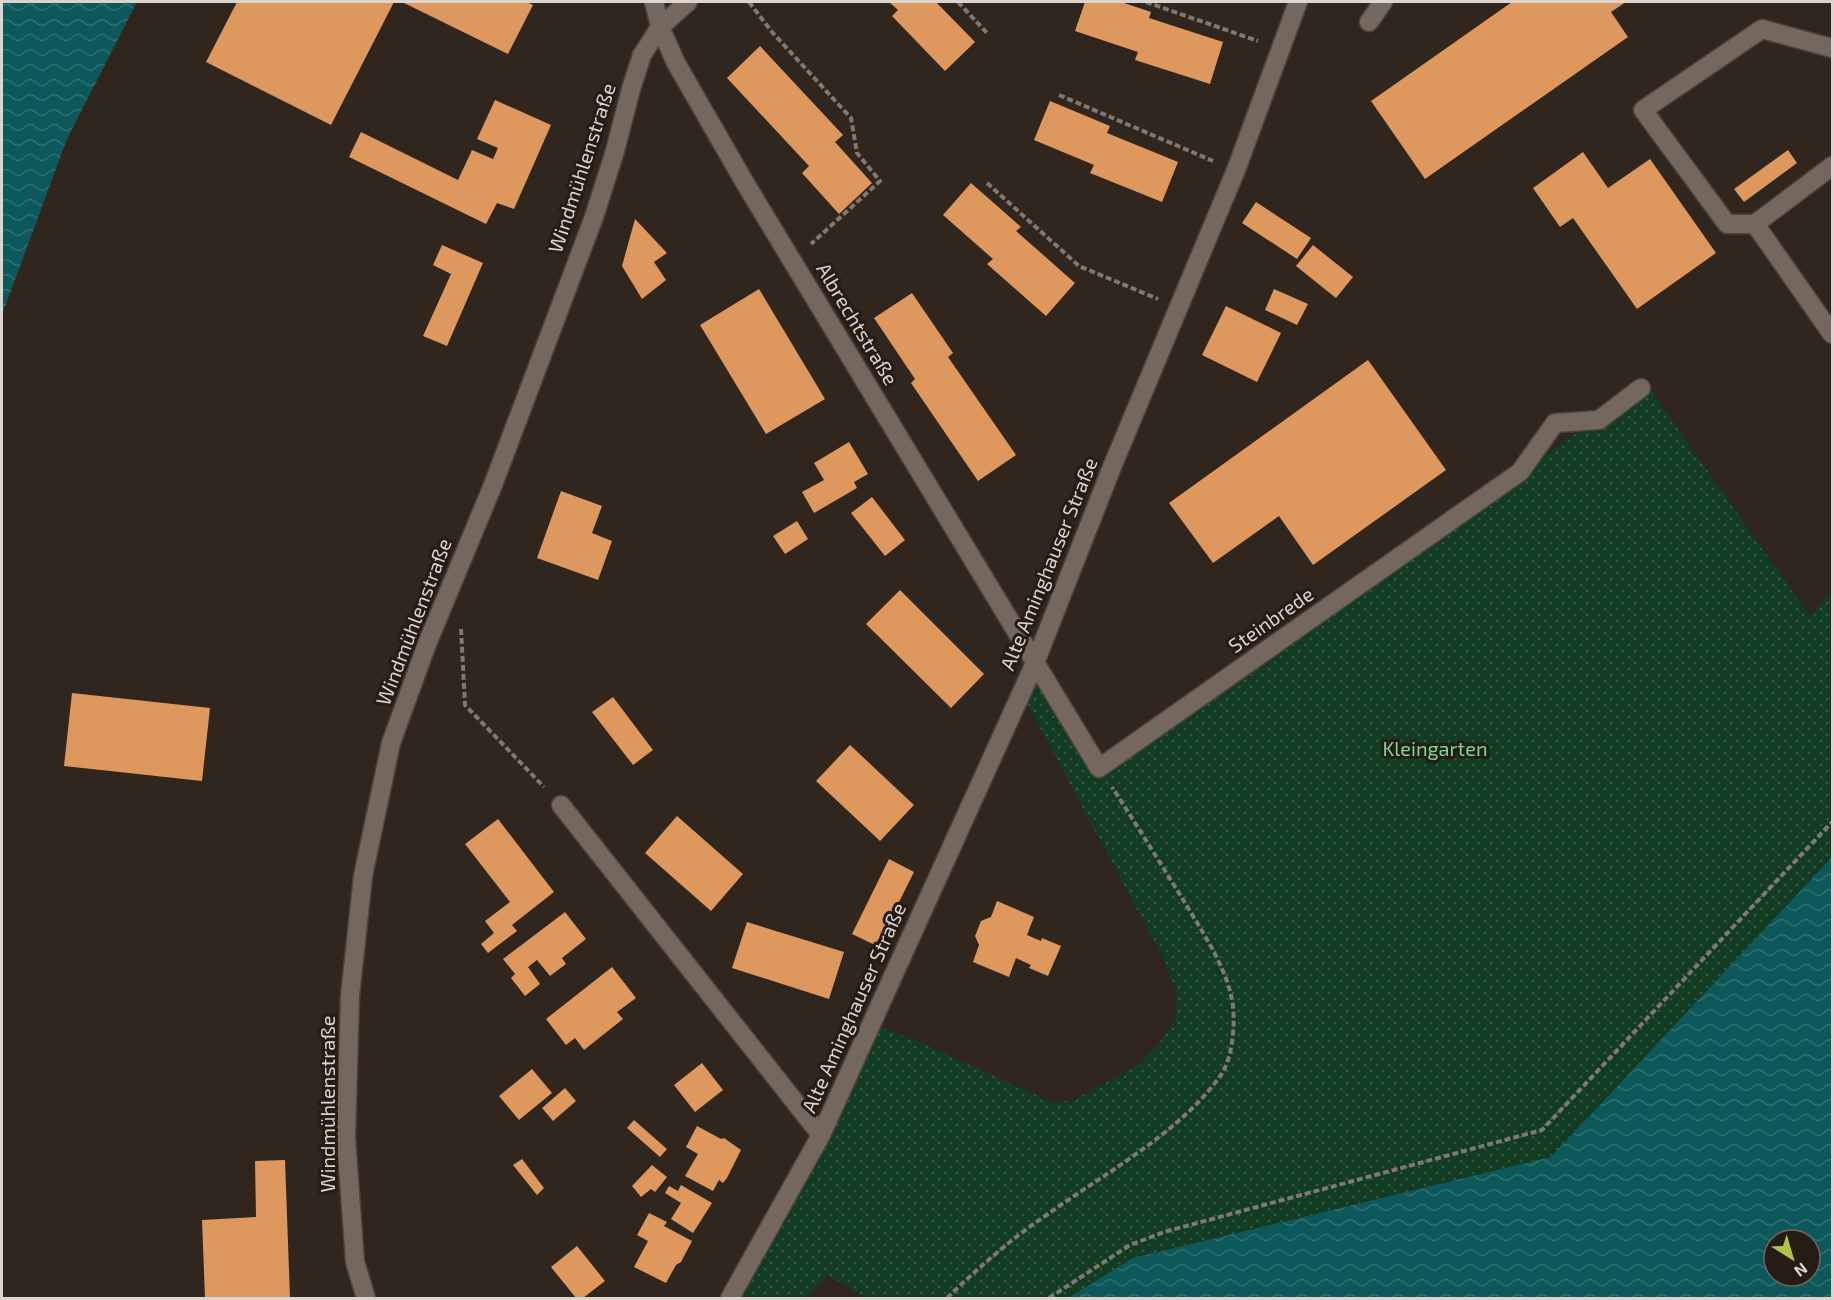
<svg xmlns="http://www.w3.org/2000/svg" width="1834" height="1300" font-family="'Exo 2',sans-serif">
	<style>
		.green { fill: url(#green-dots) }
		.water { fill: url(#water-waves); fill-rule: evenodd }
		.building { fill: #de985d }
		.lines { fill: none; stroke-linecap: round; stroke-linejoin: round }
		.minor-casing { stroke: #4b423c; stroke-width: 21 }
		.path { stroke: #817871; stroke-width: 4; stroke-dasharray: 6 3; stroke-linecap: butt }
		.minor { stroke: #73675e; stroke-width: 18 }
		.labels { text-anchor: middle; stroke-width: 6; stroke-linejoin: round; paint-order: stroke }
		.street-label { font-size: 20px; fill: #dbd4cf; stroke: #261c15 }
		.park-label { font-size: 20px; fill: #72dc94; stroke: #261c15 }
	</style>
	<defs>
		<pattern id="green-dots" width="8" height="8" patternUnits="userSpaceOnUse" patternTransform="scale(1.5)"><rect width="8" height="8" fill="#123c21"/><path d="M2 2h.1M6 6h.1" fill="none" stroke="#345740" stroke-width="1.8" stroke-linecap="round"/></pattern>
		<pattern id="water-waves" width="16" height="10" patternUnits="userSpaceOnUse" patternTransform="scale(1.5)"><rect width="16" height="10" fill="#0c585a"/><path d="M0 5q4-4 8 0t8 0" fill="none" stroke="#2f6f71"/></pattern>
	</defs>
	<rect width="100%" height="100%" fill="#30261e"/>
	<path class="green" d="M1646,384L1810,616L1832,592V857L1551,1157L1133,1258L1068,1298H865L828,1275L807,1298H730L871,1024L915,1040L1051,1102L1071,1101L1137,1066L1158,1045L1175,1019L1177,994L1164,960L1014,679L1035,663L1099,768Z"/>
	<path class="water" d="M2,2H137L67,139L2,315Z
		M1832,857V1298H1068L1133,1258L1551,1157ZM1774,1240H1810V1276H1774Z"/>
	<path class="building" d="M237,2H394L331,125L206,62Z
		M402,2H527L533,5L508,54Z
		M889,2H936L975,42L945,71L892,16L898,10Z
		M1085,2H1121L1151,12L1149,18L1223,42L1210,84L1135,60L1138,52L1075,31Z
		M1512,2H1626L1611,12L1628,37L1425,179L1371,101Z
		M760,46L843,135L835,142L872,183L839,214L802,173L809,166L727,78Z
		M495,100L551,125L514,209L497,203L486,224L349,157L361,132L458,180L472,150L493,159L498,148L477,139Z
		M1050,101L1110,126L1107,133L1178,162L1162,202L1090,173L1094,165L1034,140Z
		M1788,150L1797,163L1744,202L1734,189Z
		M1583,152L1608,188L1650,159L1716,253L1637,309L1573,218L1560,227L1533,188Z
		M971,183L1021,227L1016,231L1075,283L1046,316L987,264L993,259L943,215Z
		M1256,202L1311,238L1297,259L1242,223Z
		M635,219L667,253L654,262L666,280L642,299L622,266Z
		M442,245L483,263L447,346L423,336L451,274L433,265Z
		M1313,245L1353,277L1336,298L1296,266Z
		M759,289L825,399L766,434L700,325Z
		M1274,289L1308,304L1297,325L1265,310Z
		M912,293L953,353L948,357L1016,455L978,481L911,383L915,379L874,318Z
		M1226,306L1281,333L1257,382L1202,355Z
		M1368,360L1446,470L1313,565L1279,516L1213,563L1169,503Z
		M849,442L868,474L854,482L857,488L814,513L802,492L824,480L814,463Z
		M561,491L602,506L592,533L612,541L598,580L537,558Z
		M872,497L905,540L885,556L851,513Z
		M797,521L808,539L785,554L773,536Z
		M900,590L984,674L951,708L866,624Z
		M72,693L210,708L202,781L64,766Z
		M613,697L653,750L633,765L592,712Z
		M850,745L914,805L880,841L816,781Z
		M677,816L743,874L711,911L645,853Z
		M498,819L554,892L512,925L517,931L488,953L481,944L494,933L485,921L510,902L465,844Z
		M889,859L914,872L877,946L852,934Z
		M997,901L1034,917L1027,935L1041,941L1042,938L1061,946L1048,976L1029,968L1031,965L1016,958L1009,977L973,962L979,945L975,936L981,921L991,917Z
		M565,912L586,939L562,958L566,964L550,976L537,960L528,967L540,984L525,996L511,978L515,974L503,959Z
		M747,922L844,952L829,999L732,968Z
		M612,967L636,998L617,1012L623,1019L584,1050L575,1038L566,1045L546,1019Z
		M702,1063L723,1090L695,1112L674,1085Z
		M532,1069L552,1093L519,1120L499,1096Z
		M565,1088L576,1101L553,1121L542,1108Z
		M634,1120L667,1149L660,1157L627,1128Z
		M697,1126L721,1139L724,1138L741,1150L727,1178L723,1183L719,1180L713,1191L685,1176L698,1154L686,1147Z
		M522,1159L544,1188L537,1195L513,1165Z
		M285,1160L290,1298H205L202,1220L256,1217L255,1161Z
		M652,1165L667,1177L655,1192L651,1189L641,1197L632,1186Z
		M681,1185L712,1203L693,1233L671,1219L681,1203L665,1193L669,1186L678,1191Z
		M649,1213L667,1222L664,1226L692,1241L681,1262L676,1265L666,1283L634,1267L648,1241L637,1235Z
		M577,1246L605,1281L583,1298H576L551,1267Z"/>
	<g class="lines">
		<defs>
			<path id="minor" d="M654,2L660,27L676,63L745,183L1099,768L1520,472L1555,423L1599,420L1641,388
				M1369,22L1383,2
				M1832,166L1755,224L1832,334
				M1755,224H1727L1643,110L1762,29L1832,48
				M561,805L821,1135
				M366,1298L355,1262L346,1138L350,996L363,876L391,743L427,644L493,485L594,217L615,151L631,89L642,55L660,27L688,2
				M730,1298L821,1135L1035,663L1112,467L1236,170L1298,2"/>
		</defs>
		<use href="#minor" class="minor-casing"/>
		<path class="path" d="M749,2L772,32L851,118L857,153L880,181L811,244
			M958,2L987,33
			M1146,2L1258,41
			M1059,95L1213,161
			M987,183L1079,266L1158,299
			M461,629L465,705L544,787
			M947,1298C978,1268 1012,1238 1048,1214C1105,1173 1180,1133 1221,1075C1233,1057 1236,1021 1232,1000C1226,966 1200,928 1182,898C1159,861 1136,824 1112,787
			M1049,1298L1130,1245L1164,1232L1542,1130L1832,822"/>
		<use href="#minor" class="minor"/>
	</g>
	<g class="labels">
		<g class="street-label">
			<text transform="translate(582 168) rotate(-72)" y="7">Windmühlenstraße</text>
			<text transform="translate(857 324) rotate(59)" y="7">Albrechtstraße</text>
			<text transform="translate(1049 564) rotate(-68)" y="7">Alte Aminghauser Straße</text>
			<text transform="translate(1271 620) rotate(-35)" y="7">Steinbrede</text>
			<text transform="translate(414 622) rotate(-69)" y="7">Windmühlenstraße</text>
			<text transform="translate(854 1008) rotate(-66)" y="7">Alte Aminghauser Straße</text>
			<text transform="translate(328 1104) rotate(-90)" y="7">Windmühlenstraße</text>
		</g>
		<g class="park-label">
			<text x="1435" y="756">Kleingarten</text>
		</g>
	</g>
	<rect width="1834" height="1300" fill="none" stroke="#dbd4cf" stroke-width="6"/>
	<g transform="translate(1792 1258) rotate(143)"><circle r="28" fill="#261c15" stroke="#6e665f" stroke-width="1.5"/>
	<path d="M0-4.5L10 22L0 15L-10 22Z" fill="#b3c24b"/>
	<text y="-9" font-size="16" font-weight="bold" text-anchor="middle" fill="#dbd4cf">N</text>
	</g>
</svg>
